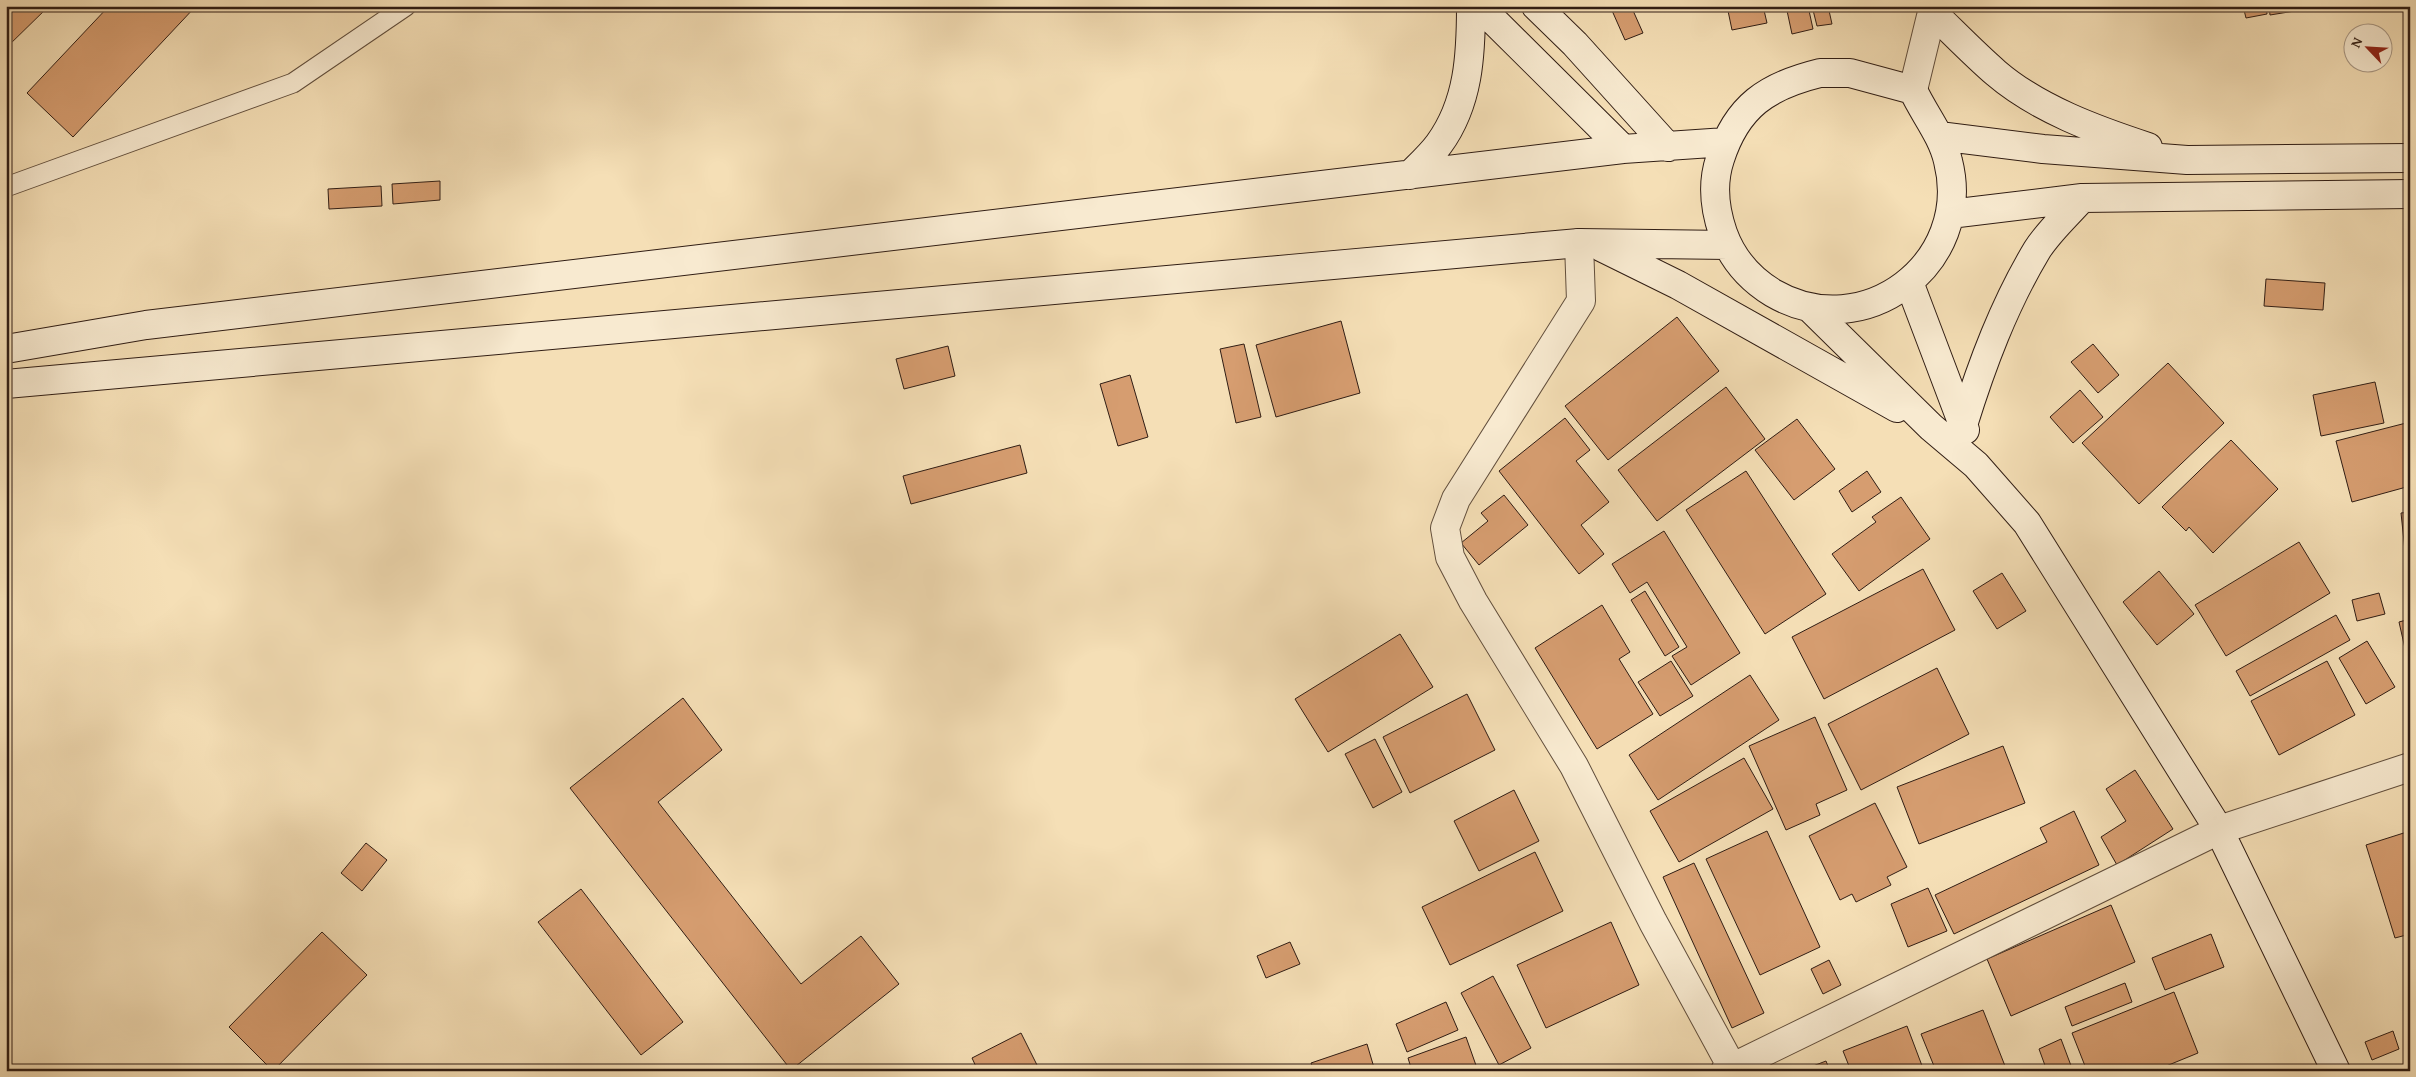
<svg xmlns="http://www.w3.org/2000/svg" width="2416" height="1077" font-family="'Gentium Book Plus',serif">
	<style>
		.building { fill: #d69d70; stroke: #301d14 }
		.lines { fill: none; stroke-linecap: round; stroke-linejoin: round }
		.service-casing { stroke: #614e3c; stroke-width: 21 }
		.minor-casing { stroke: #614e3c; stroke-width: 30 }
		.secondary-casing { stroke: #301d14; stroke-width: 30 }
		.service { stroke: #f8ead0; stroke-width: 19 }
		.minor { stroke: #f8ead0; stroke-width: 28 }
		.secondary { stroke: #f8ead0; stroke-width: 28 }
	</style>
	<rect width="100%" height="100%" fill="#f5dfb6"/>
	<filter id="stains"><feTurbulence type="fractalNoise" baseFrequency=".004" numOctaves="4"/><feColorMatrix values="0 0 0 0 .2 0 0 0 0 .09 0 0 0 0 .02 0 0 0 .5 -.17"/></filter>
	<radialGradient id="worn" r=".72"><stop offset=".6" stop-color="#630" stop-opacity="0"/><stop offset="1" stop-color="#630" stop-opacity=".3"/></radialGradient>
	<path class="building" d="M6,6H49L6,48Z
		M109,6H196L73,137L27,93Z
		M1610,6H1631L1643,33L1625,40Z
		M1727,6H1763L1767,23L1732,30Z
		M1786,6H1808L1813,29L1792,34Z
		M1812,6H1828L1832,24L1817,26Z
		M2243,6H2266L2267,14L2246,18Z
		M2269,6H2301V10L2270,15Z
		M440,181V200L393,204L392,184Z
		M381,186L382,206L329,209L328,189Z
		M2266,279L2325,283L2323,310L2264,306Z
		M1677,317L1719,371L1608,460L1565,406Z
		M1341,321L1360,393L1276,417L1256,345Z
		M1244,344L1261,417L1236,423L1220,349Z
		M2093,344L2119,375L2098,393L2071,362Z
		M948,346L955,376L904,389L896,359Z
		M2168,363L2224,423L2139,504L2082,443Z
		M1130,375L1148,437L1118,446L1100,384Z
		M2375,382L2384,423L2321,436L2313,395Z
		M1726,387L1765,439L1657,521L1618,470Z
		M2080,390L2103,417L2073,443L2050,417Z
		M1565,418L1590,450L1576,461L1609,502L1581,525L1604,554L1579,574L1499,471Z
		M1797,419L1835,469L1794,500L1755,450Z
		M2410,422V486L2352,502L2336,441Z
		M2231,440L2278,489L2213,553L2189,527L2186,531L2162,507Z
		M1020,445L1027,473L911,504L903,476Z
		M1746,471L1826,594L1765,634L1686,510Z
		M1867,471L1881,492L1852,512L1839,491Z
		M1504,495L1528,525L1479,565L1461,543L1488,521L1481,513Z
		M1901,497L1930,539L1859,591L1832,554L1876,522L1872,517Z
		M2410,512V569L2407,570L2401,513Z
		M1664,531L1740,653L1691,685L1672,656L1687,647L1647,582L1630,593L1612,564Z
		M2299,542L2330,593L2226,656L2195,605Z
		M1923,569L1955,630L1824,699L1792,637Z
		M2159,571L2194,614L2157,645L2123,602Z
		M2002,573L2026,611L1997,629L1973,591Z
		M1645,591L1679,647L1665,656L1631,600Z
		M2379,593L2385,614L2357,621L2352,600Z
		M1602,605L1630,652L1619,659L1653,714L1597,749L1535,648Z
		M2336,615L2350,640L2250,696L2236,671Z
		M2410,619V652L2406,653L2399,622Z
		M1400,634L1433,687L1328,752L1295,699Z
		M2367,641L2395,687L2366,704L2339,658Z
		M1671,661L1693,696L1660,716L1638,682Z
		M2327,661L2355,715L2279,755L2251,701Z
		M1937,668L1969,734L1861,790L1828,724Z
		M1750,675L1779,720L1658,800L1629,755Z
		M1467,694L1495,750L1410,793L1383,737Z
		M683,698L722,750L658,802L801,984L861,936L899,984L791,1070L570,788Z
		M1815,717L1847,790L1816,804L1820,815L1786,830L1749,746Z
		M1375,739L1402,792L1373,808L1345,754Z
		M2003,746L2025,803L1919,844L1897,787Z
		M1744,758L1773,809L1679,862L1650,811Z
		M2135,770L2173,829L2117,865L2101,837L2126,821L2106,789Z
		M1514,790L1539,841L1479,871L1454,821Z
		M1875,803L1907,867L1887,877L1891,885L1856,902L1852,894L1840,900L1809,836Z
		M2074,811L2099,865L1954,934L1935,895L2047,842L2040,828Z
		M1767,831L1820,947L1760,975L1706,859Z
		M2410,831V934L2395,938L2366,845Z
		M366,843L387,860L362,891L341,873Z
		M1535,852L1563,911L1450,965L1422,907Z
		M1694,863L1764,1013L1732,1028L1663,877Z
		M1928,888L1947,931L1908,947L1891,904Z
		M581,889L683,1022L641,1055L538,922Z
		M2111,905L2135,962L2011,1016L1987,959Z
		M1611,922L1639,985L1546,1028L1517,965Z
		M322,932L367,975L273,1071L229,1027Z
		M2211,934L2224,967L2165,990L2152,958Z
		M1290,942L1300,964L1266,978L1257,956Z
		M1829,960L1841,985L1823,994L1811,969Z
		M1493,976L1531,1048L1499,1065L1461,993Z
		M2125,983L2132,1002L2072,1026L2065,1007Z
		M2174,992L2198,1053L2154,1071H2087L2072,1033Z
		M1446,1002L1458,1030L1407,1052L1396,1024Z
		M1983,1010L2007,1071H1936L1921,1034Z
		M1907,1026L1924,1071H1851L1843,1051Z
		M2393,1031L2399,1049L2372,1060L2365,1042Z
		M1021,1033L1040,1071H978L972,1058Z
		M1466,1037L1478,1071H1412L1408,1058Z
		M2061,1039L2073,1071H2047L2039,1049Z
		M1367,1044L1375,1071H1314L1311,1063Z
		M1826,1061L1830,1071H1800Z"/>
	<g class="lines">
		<defs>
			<path id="service" d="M6,187L293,83L406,6"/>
			<path id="minor" d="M1913,90L1932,12L1930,6
				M1579,243L1581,301L1456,499L1445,528L1450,557L1473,601L1574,766L1653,922L1734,1071
				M1725,1071L2219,830L2410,767"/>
			<path id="secondary" d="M1479,6L1623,149
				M1536,6L1575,44L1668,147
				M1932,12C1953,32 1974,54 1996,73C2038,109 2096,130 2148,147
				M1820,73H1850L1913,90C1924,114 1942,135 1948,161C1974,263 1864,346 1773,293C1750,279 1732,258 1723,233C1715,210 1712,183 1720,159C1737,106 1767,86 1820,73Z
				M1939,136L2043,149L2187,160L2410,158
				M1410,175C1420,165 1431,155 1439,144C1469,103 1471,54 1471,6
				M1950,214L2082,198L2410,194
				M1601,247L1678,285L1897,408
				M1909,282L1965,430
				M1809,307L1931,427L1976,465L2027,523L2219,830L2336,1071
				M6,349L146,325L1623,149L1726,142
				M6,384L1579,243L1728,245
				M1963,425C1982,364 2004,305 2037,250C2049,231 2067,215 2082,198"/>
		</defs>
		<use href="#service" class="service-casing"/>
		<use href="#minor" class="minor-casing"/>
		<use href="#secondary" class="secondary-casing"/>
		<use href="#service" class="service"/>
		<use href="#minor" class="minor"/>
		<use href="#secondary" class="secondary"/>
	</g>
	<rect width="2416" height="1077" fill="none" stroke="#f5dfb6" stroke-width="25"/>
	<rect x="8" y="8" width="2401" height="1062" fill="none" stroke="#301d14" stroke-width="2.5"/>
	<rect x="12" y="12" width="2391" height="1052" fill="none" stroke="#301d14"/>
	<g transform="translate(2368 48) rotate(295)"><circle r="24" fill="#f8ead0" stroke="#a89885"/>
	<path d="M0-4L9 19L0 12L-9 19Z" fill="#8f2418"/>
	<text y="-8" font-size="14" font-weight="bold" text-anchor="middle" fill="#301d14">N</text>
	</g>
	<rect width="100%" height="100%" filter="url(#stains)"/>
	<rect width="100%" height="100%" fill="url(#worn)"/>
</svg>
